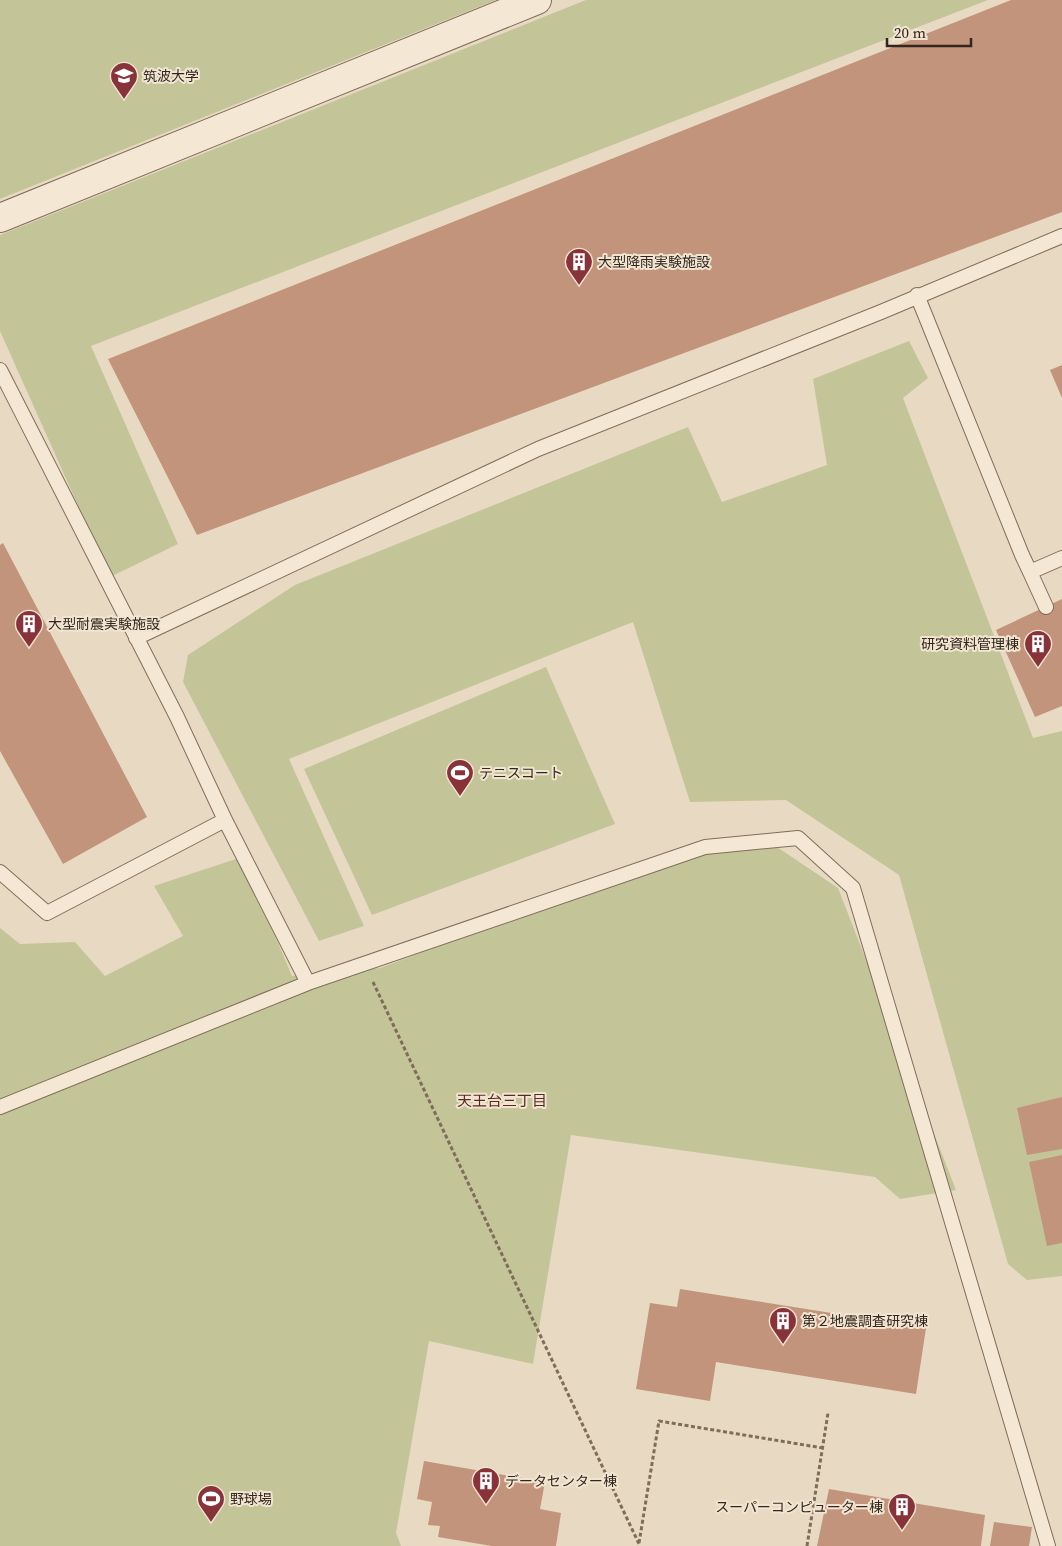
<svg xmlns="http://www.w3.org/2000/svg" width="1062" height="1546" font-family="'Source Serif 4','Noto Sans JP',serif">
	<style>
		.green { fill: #c3c598 }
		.building { fill: #c2947c }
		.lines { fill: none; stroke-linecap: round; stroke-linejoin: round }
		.service-casing { stroke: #806c5b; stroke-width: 16 }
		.tertiary-casing { stroke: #806c5b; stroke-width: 30 }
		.path { stroke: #806c5b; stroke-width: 3; stroke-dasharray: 4 2.5; stroke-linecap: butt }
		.service { stroke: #f4e8d4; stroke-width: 14 }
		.tertiary { stroke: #f4e8d4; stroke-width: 28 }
		.labels { text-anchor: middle; stroke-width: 4; stroke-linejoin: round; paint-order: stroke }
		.poi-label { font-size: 14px; fill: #32261e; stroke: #f1e5d1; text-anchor: start }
		.neighbourhood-label { font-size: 15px; fill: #592a22; stroke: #f1e5d1 }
	</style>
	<rect width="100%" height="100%" fill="#e8dac2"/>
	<path class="green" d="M0,0H496L0,199Z
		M586,0H988L91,346L178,544L110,577L0,331V235Z
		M909,341L928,378L903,398L1033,738L1062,731V1276L1027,1280L1008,1264L899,875L786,800L690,802L633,622L289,759L364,926L319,941L183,682L188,655L295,585L688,427L722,502L827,465L813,379Z
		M546,667L615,824L372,915L304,769Z
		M717,842L774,845L838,888L956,1190L900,1199L875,1177L571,1135L533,1364L429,1341L396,1533L401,1546H0V928L20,944L75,942L105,976L183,936L154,886L242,857L292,976L380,968Z"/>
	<path class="building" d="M1011,0H1062V212L197,535L108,359Z
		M1062,365V398L1050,370Z
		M3,543L147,817L63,864L0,751V545Z
		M1062,599V706L1035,717L996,630Z
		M1062,1097V1149L1027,1155L1017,1108Z
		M1062,1155V1243L1047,1246L1029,1162Z
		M680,1289L926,1328L916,1394L716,1362L710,1401L636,1389L650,1303L677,1307Z
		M424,1461L545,1482L540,1509L561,1513L556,1546H492L438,1537L440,1526L428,1525L432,1502L417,1499Z
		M829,1489L985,1515L981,1546H817Z
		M994,1522L1032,1527L1029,1546H990Z"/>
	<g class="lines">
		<defs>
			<path id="service" d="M917,295L1022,555L1030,572L1062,558
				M0,370L177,717L225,820L308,983
				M1030,572L1046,607
				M136,638L538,449L881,312L1062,236
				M0,872L47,913L225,820
				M0,1107L308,983L705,847L798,838L853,888L1048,1546"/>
			<path id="tertiary" d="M0,218L537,0"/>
		</defs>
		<use href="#service" class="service-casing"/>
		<use href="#tertiary" class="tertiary-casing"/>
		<path class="path" d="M373,982L640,1546
			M639,1543L659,1421L823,1448
			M807,1546L828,1413"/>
		<use href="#service" class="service"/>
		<use href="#tertiary" class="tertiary"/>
	</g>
	<defs>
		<symbol id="university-pin" viewBox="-11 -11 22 30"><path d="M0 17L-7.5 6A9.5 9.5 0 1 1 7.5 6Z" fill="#883239" stroke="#f1e5d1"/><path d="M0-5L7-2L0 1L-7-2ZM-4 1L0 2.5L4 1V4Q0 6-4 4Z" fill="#fff"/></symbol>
		<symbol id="building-pin" viewBox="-11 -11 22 30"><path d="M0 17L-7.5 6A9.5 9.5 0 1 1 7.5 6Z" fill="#883239" stroke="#f1e5d1"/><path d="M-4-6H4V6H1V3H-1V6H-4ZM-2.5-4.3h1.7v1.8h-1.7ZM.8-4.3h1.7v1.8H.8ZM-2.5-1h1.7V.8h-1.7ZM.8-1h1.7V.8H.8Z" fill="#fff"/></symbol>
		<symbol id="stadium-pin" viewBox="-11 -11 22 30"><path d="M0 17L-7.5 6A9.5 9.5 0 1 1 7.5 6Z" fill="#883239" stroke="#f1e5d1"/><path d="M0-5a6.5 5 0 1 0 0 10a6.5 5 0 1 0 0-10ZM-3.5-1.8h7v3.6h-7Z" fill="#fff"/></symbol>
	</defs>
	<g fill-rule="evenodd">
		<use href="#university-pin" x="108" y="60" width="32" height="43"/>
		<use href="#building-pin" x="563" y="246" width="32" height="43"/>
		<use href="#building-pin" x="13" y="608" width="32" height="43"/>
		<use href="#building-pin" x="1022" y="628" width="32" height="43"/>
		<use href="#stadium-pin" x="444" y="757" width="32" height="43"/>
		<use href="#building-pin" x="767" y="1305" width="32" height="43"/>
		<use href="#building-pin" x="470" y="1465" width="32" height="43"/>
		<use href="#stadium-pin" x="195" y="1483" width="32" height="43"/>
		<use href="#building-pin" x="886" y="1491" width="32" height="43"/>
	</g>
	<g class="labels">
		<g class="poi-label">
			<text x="143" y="81">筑波大学</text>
			<text x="598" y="267">大型降雨実験施設</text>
			<text x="48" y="629">大型耐震実験施設</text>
			<text x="1019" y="649" text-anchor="end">研究資料管理棟</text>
			<text x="479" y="778">テニスコート</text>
			<text x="802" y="1326">第２地震調査研究棟</text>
			<text x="505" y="1486">データセンター棟</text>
			<text x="230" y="1504">野球場</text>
			<text x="883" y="1512" text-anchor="end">スーパーコンピューター棟</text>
		</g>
		<g class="neighbourhood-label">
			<text x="502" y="1106">天王台三丁目</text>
		</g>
	</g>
	<path d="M887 38v8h84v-8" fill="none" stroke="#32261e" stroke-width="2.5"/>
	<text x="894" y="38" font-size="15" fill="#32261e" stroke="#f1e5d1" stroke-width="4" paint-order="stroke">20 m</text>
</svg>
